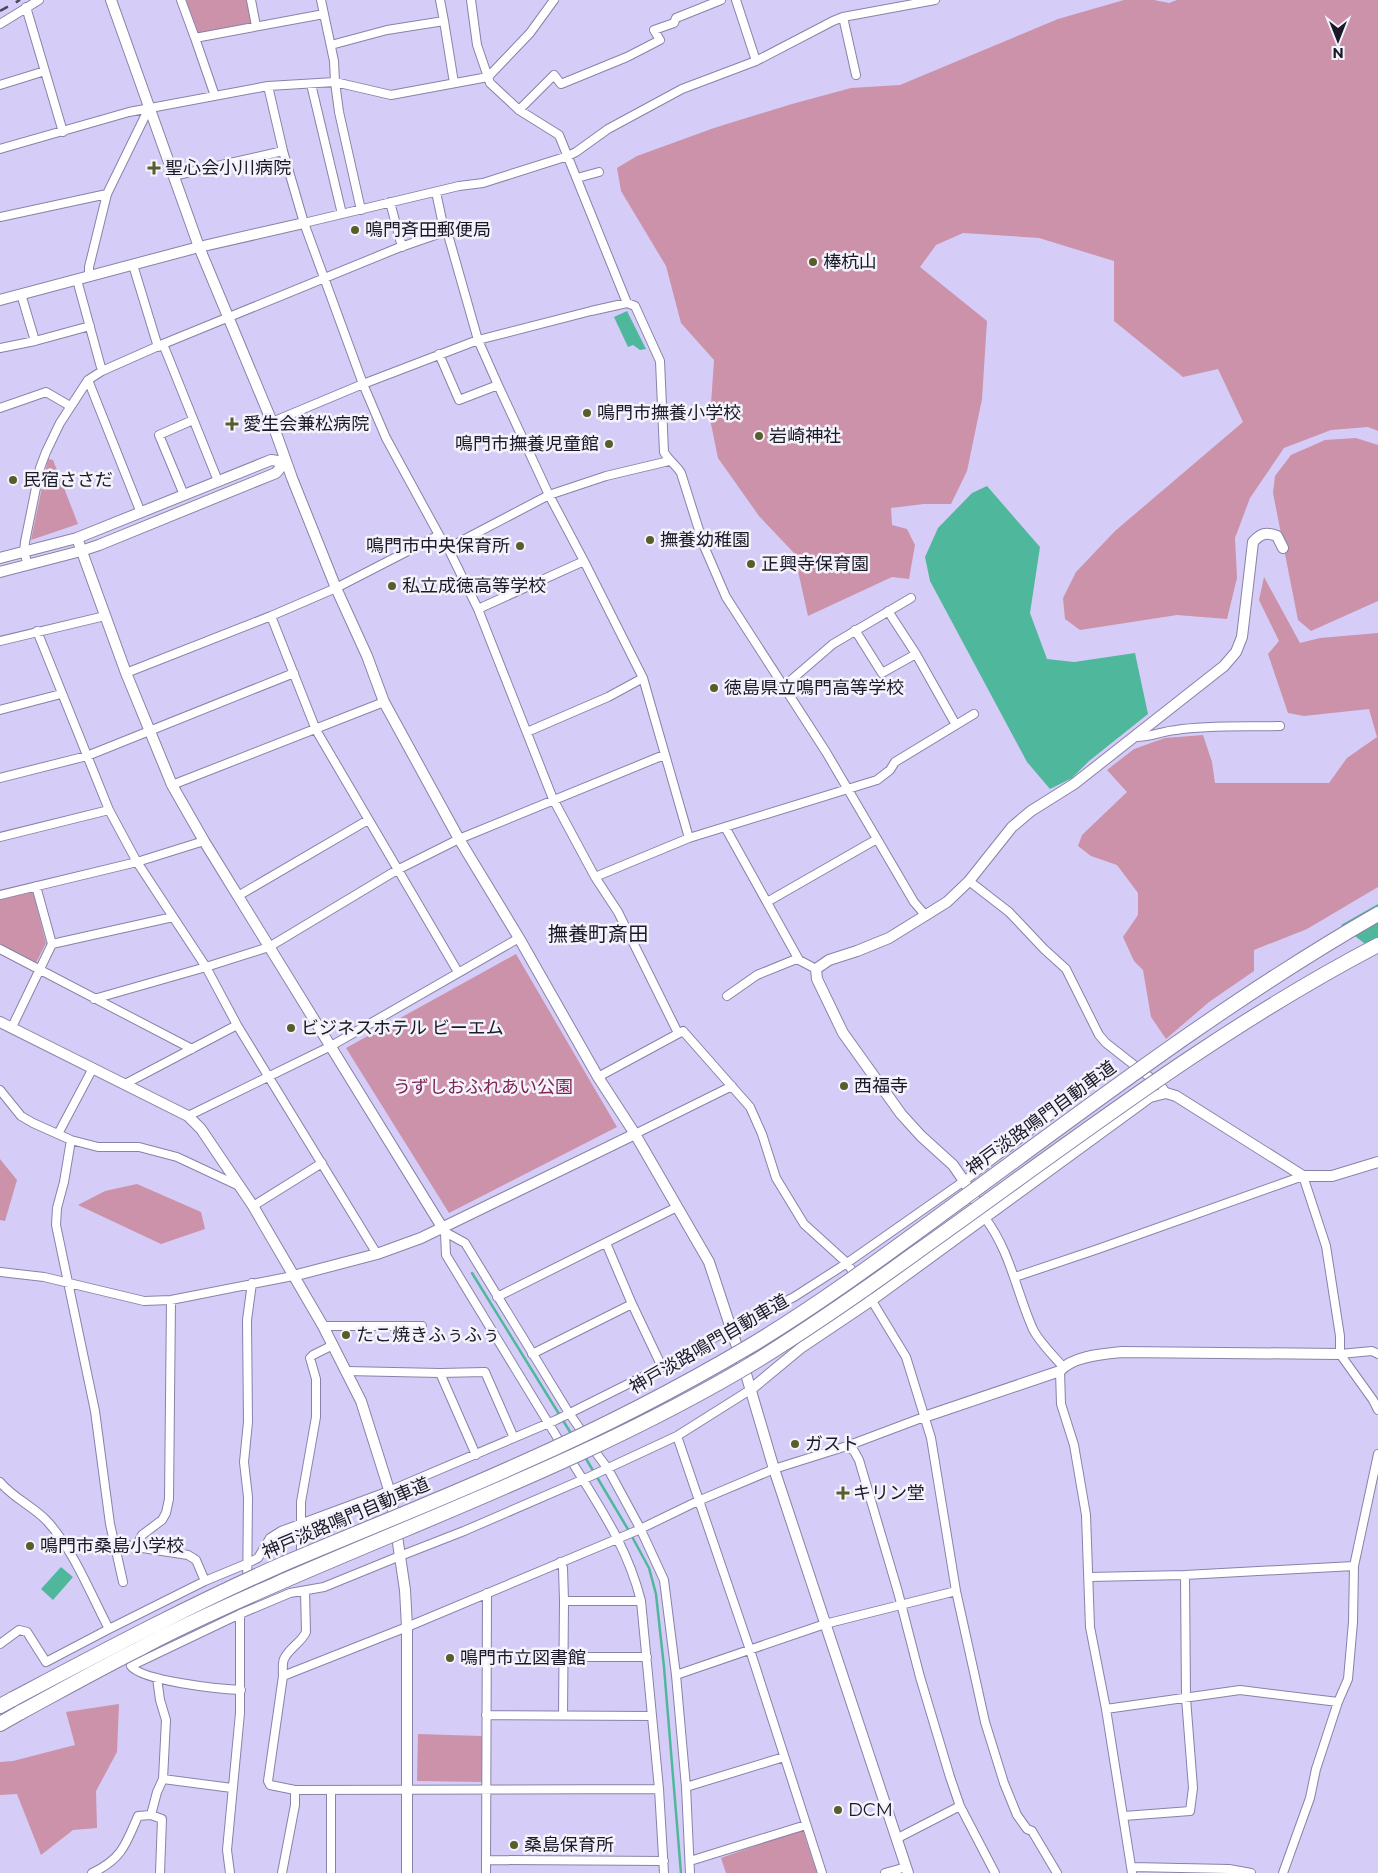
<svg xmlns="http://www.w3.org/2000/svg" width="1378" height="1873" font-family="Montserrat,'Noto Sans JP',sans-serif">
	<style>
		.green { fill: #cb92a9 }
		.water { fill: #4fb89c }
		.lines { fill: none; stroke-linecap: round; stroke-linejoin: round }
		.stream { stroke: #4fb89c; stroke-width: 2.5 }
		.street-casing { stroke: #8982a8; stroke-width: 10 }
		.secondary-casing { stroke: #8982a8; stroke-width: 12 }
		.highway-casing { stroke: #8982a8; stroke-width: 16 }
		.street { stroke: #fff; stroke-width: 8 }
		.secondary { stroke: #fff; stroke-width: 10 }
		.highway { stroke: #fff; stroke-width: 14 }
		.rail { stroke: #4a465b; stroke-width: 2.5; stroke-dasharray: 9 9; stroke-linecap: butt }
		.highway-bridge-casing { stroke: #8982a8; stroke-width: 16; stroke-linecap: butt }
		.highway-bridge { stroke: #fff; stroke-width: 14 }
		.poi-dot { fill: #585d2b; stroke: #f4f3fc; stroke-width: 2 }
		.labels { text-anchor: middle; stroke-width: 5; stroke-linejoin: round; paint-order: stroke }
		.poi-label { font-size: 18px; fill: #1b1827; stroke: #f4f3fc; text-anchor: start }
		.park-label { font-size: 18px; fill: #802252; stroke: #f4f3fc }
		.street-label { font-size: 18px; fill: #1b1827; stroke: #f4f3fc }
		.quarter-label { font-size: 20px; fill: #1b1827; stroke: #f4f3fc }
	</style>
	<rect width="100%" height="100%" fill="#d5cdf7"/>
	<path class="green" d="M186,0H247L251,23L199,35Z
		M1124,0H1154L1169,3L1177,0H1378V431L1368,427L1331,430L1284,448L1250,498L1235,538L1237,578L1227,619L1177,615L1080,630L1065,619L1063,598L1076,572L1115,531L1243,422L1218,369L1183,377L1114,321V261L1039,238L963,233L936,245L920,267L987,321L982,399L967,471L951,504H924L891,508L892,525L907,529L915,545L909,579L892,577L808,616L794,553L759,516L718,458L710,419L714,360L681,323L666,266L621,191L617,168L637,156L714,128L792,104L851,88L900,85L1058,19Z
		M1356,438L1378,445V601L1311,631L1298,620L1273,493L1275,476L1291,455L1325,440Z
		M48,459L53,460L78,524L31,540Z
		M1264,577L1300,643L1320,638L1378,633V887L1307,929L1254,950V971L1209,1002L1166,1039L1151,1017L1143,970L1134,961L1123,937L1138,915V893L1117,865L1091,856L1078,846L1082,835L1127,792L1107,770L1134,749L1165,738L1203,735L1212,762L1215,783H1329L1347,758L1377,737L1369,709L1304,716L1288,713L1268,654L1279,641L1259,600Z
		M33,892L46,943L36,963L0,945V899Z
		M516,954L617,1127L449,1213L346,1048Z
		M0,1159L17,1180L5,1221L0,1220Z
		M137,1184L201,1212L205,1229L161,1244L78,1205L105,1191Z
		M119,1704L117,1752L96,1791L97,1828L73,1830L41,1855L17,1794L0,1795V1762L13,1761L75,1745L66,1712Z
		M418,1734L482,1736V1782L417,1781Z
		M799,1830L803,1831L817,1873H726L721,1858Z"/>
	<path class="water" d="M627,311L646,349L640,350L633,345L628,347L614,317Z
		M987,486L1040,547L1030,613L1047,659L1074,662L1135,653L1148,714L1089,761L1072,778L1050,789L1027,762L930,581L925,557L938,528L972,493Z
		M1378,904V954L1341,925Z
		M61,1567L73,1577L53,1600L41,1589Z"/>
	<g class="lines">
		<path class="stream" d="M472,1273L572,1435
			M585,1457L629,1531L649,1568L656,1594L664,1667L681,1873"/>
		<defs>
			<path id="street" d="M181,0L195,38
				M251,0L256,26
				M321,0L334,61L335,82L339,112L361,210
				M471,0L477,45L490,83L519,110L559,135L627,303
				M736,0L756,61
				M26,7L63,132
				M843,17L856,75
				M444,21L454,83
				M0,24L39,0
				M331,45L387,30L444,21L440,0
				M311,84L342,214
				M0,85L45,71
				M268,86L283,151L304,223L363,384L386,438L439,535L448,548L478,609L553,799L595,877L618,912L678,1033
				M215,96L195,38L324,14
				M519,110L554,75L561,84L627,57L660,40L654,30L674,23L676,18L721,0
				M0,149L129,112L268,86L335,82L391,95L488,77L530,33L554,0
				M173,176L283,151
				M577,178L599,172
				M436,192L443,225L447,231L478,340L498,385L549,495L584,561L643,678L689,838
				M390,202L402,247
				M0,217L107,194
				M304,223L459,186L483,183L568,156L576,152L608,129L682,89L756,61L833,21L843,17L935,0
				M133,265L158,347
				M89,277V267L107,194L149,108
				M77,280L102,371
				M35,341L90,326
				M163,344L218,481
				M0,348L35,341L21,294
				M439,354L459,400L498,385
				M88,380L141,513
				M0,408L46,392L70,406
				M272,422L363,384L478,340L591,311L627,303L635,306L660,361L664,452C669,461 676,465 681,473L704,546L726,597L826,752L914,902L926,916
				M184,495L159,435L193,420
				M448,548L549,495L606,476L669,461
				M28,565L24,552L25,542L40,468L46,452L60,423L88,380L102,371L163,344L398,248L447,231
				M478,609L584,561
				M888,611L916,654L956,725
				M271,616L316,730L458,972
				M855,630L882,673L916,654
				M37,631L109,810L137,862L206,967L237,1025L377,1254
				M0,641L105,616
				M126,673L271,616L336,588L439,535
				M783,687L833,644L911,598
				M0,710L61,694
				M527,732L608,697L643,678
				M1134,737C1149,738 1162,731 1176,730C1210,725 1246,727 1280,726
				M0,778L87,756L294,673
				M172,785L384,702
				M725,827L799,960L816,969
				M0,837L109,810
				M595,877L689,838L877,780L890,770L895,762L974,714
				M969,881L1009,912L1044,949L1066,969L1099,1035L1106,1043L1162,1087L1166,1093
				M0,895L137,862L204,841
				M238,896L368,820
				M767,902L877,839
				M52,944L173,917
				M0,949L192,1049
				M727,996L757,975L794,960H799
				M94,999L206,967L269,947L397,870L459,839L664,755
				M12,1027L52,944L36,886
				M598,1077L683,1031L750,1107L762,1134L776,1178L804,1224L847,1263L857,1278
				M125,1084L237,1025
				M0,1090L21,1116L33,1123L71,1140L98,1147H139L177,1157L239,1186
				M188,1116L331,1046L519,938
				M58,1134L93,1068
				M635,1134L732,1086
				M71,1140L64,1182L57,1208L56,1225L95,1411L110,1524L123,1582
				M253,1206L322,1163
				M985,1218C1010,1251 1016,1290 1032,1327C1037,1340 1054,1356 1063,1367
				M445,1232L465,1243L569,1413L585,1436
				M445,1232L446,1255L563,1447
				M606,1243L632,1304L662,1367
				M0,1272L44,1277L144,1301L171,1300L293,1276
				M1015,1277L1098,1249L1303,1176L1326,1246L1340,1336V1354L1373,1400L1378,1410
				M869,1296L906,1357L931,1438L956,1591L985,1722L1004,1783L1017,1815L1027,1829L1032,1831L1057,1873
				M497,1297L677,1207
				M323,1326H422
				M532,1354L632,1304
				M1340,1354L1372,1351L1378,1354
				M346,1371L440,1373L476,1455
				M1060,1371L1061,1404L1074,1445L1086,1515L1090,1627L1106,1709L1132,1873
				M440,1373L485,1372L514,1438
				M677,1436L750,1650L822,1873
				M591,1446L608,1469L640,1528L664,1580L676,1675L686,1787L690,1873
				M847,1446L854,1451L859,1460L898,1592L920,1677L950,1777L960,1806L995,1873
				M569,1457C598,1505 627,1545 641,1601L659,1789L664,1873
				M0,1482C13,1498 33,1506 47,1521C73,1549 91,1595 109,1629
				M136,1547L142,1535L162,1520L166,1513L169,1499L171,1300
				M67,1548L90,1543L113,1541L136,1547L188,1555L196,1560L205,1581
				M301,1559V1502L316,1417V1379L310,1358L313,1355L333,1345
				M560,1562L563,1568L564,1601L563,1715
				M1089,1577L1185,1575L1354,1566
				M247,1600L248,1497L244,1462L248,1422L247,1320L252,1283
				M564,1601H641
				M0,1644L19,1630L27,1632L46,1662L109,1629L205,1581L246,1564L258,1558L270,1538L281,1531L389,1491L556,1420L662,1367L730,1329L794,1297L847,1263L964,1181L1072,1099
				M564,1657H647
				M676,1675L825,1624L956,1591
				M283,1676L407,1627L636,1531L698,1501L774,1469L847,1446L924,1417
				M157,1678L160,1700L166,1720L163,1779L157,1792L151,1815L162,1819L160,1873
				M241,1690C219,1689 142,1681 131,1666L240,1614L290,1593L324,1587L400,1556L464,1531L591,1476L677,1436L750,1390
				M1106,1709L1240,1690L1338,1702
				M486,1715L652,1716
				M163,1779L232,1788
				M686,1787L784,1757
				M295,1790L270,1785L268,1781L283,1676C283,1671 282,1664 284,1659C289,1648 301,1643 306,1632L305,1591
				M1124,1816L1190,1811L1193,1788L1186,1698L1185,1575
				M896,1839L960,1806
				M486,1860L664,1861
				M690,1861L806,1825
				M1132,1867L1229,1869L1251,1873
				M92,1873C122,1859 126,1844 138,1816L151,1815
				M230,1873L227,1850L240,1713V1614
				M282,1873L295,1805V1790L659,1789
				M331,1873V1790
				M486,1873L487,1593
				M885,1873L906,1867
				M1283,1873L1310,1798L1316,1769L1338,1702L1348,1679L1353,1622L1354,1566L1378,1454"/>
			<path id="secondary" d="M111,0L199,247L304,223
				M0,300L199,247L272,422L292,478L336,588L367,656L384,702L459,839L519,938L598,1077L635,1134L709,1262L746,1374L774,1469L908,1873
				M77,538L126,673L172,785L204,841L445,1232
				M0,558L77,538L271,460L285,462
				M0,572L81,551L99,545L276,473L285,462
				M0,1022L188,1116L201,1129L253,1206L323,1326L361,1401L391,1496L405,1590L407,1627V1873
				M985,1218L964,1181L953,1165L921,1136L901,1114L843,1033L817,979L816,969L829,960L857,951L889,938L947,902L969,881L1012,827L1031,811L1074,784L1224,666L1236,652L1242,637L1253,542C1261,533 1266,532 1277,536L1283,548
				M293,1276L377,1254L421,1238L635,1134
				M750,1390L802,1347L872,1300L1150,1097L1166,1093L1176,1096L1303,1176H1332L1378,1162
				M924,1417L1060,1371C1072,1356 1104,1354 1122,1352L1340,1354"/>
			<path id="highway" d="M0,1706L13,1699
				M0,1724L21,1712"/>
		</defs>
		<use href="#street" class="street-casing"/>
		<use href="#secondary" class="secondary-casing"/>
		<use href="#highway" class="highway-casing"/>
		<use href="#street" class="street"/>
		<use href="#secondary" class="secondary"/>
		<use href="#highway" class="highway"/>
		<path class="rail" d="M0,11L20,0"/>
		<defs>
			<path id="highway-bridge" d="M13,1699C102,1652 190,1605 283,1564C363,1530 445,1498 524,1462C601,1428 677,1389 750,1346C825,1301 895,1248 965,1197C1100,1098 1233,997 1378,914
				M21,1712C60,1691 99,1669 139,1649C187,1623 238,1601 288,1579C447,1510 609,1450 758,1360C811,1327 863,1291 914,1254C1065,1147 1213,1031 1378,945"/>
		</defs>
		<use href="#highway-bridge" class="highway-bridge-casing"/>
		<use href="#highway-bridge" class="highway-bridge"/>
	</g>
	<g class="poi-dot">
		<path d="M151.5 160.5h5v5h5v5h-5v5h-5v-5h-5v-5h5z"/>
		<circle cx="355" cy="230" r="5"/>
		<circle cx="813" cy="262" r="5"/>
		<circle cx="587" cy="413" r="5"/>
		<path d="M229.5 416.5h5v5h5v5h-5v5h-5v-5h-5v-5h5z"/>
		<circle cx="759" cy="436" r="5"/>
		<circle cx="609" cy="444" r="5"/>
		<circle cx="13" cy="480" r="5"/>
		<circle cx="650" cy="540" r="5"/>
		<circle cx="520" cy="546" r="5"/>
		<circle cx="751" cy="564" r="5"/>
		<circle cx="392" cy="586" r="5"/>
		<circle cx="714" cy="688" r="5"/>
		<circle cx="291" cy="1028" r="5"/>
		<circle cx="844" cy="1086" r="5"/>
		<circle cx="346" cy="1335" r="5"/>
		<circle cx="795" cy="1444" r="5"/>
		<path d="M840.5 1485.5h5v5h5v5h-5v5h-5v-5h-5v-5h5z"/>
		<circle cx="30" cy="1546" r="5"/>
		<circle cx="450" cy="1658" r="5"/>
		<circle cx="838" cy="1810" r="5"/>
		<circle cx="514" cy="1845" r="5"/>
	</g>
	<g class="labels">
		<g class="poi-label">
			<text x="165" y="174">聖心会小川病院</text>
			<text x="365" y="236">鳴門斉田郵便局</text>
			<text x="823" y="268">棒杭山</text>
			<text x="597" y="419">鳴門市撫養小学校</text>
			<text x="243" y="430">愛生会兼松病院</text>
			<text x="769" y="442">岩崎神社</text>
			<text x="599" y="450" text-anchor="end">鳴門市撫養児童館</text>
			<text x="23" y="486">民宿ささだ</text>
			<text x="660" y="546">撫養幼稚園</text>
			<text x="510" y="552" text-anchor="end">鳴門市中央保育所</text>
			<text x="761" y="570">正興寺保育園</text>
			<text x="402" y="592">私立成徳高等学校</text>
			<text x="724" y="694">徳島県立鳴門高等学校</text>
			<text x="301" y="1034">ビジネスホテル ビーエム</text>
			<text x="854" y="1092">西福寺</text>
			<text x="356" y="1341">たこ焼きふぅふぅ</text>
			<text x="805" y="1450">ガスト</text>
			<text x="853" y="1499">キリン堂</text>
			<text x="40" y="1552">鳴門市桑島小学校</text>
			<text x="460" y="1664">鳴門市立図書館</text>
			<text x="848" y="1816">DCM</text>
			<text x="524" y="1851">桑島保育所</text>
		</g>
		<g class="park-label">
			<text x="483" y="1093">うずしおふれあい公園</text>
		</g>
		<g class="street-label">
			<text transform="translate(1041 1118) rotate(-36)" y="6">神戸淡路鳴門自動車道</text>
			<text transform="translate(709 1344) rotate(-30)" y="6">神戸淡路鳴門自動車道</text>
			<text transform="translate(346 1518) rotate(-23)" y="6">神戸淡路鳴門自動車道</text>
		</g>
		<g class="quarter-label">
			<text x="598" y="941">撫養町斎田</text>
		</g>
	</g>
	<g transform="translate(1338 40) rotate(180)" stroke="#f4f3fc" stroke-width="4" paint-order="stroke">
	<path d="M0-4L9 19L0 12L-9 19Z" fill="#1b1827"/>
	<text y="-8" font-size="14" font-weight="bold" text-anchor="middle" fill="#1b1827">N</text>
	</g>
</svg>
